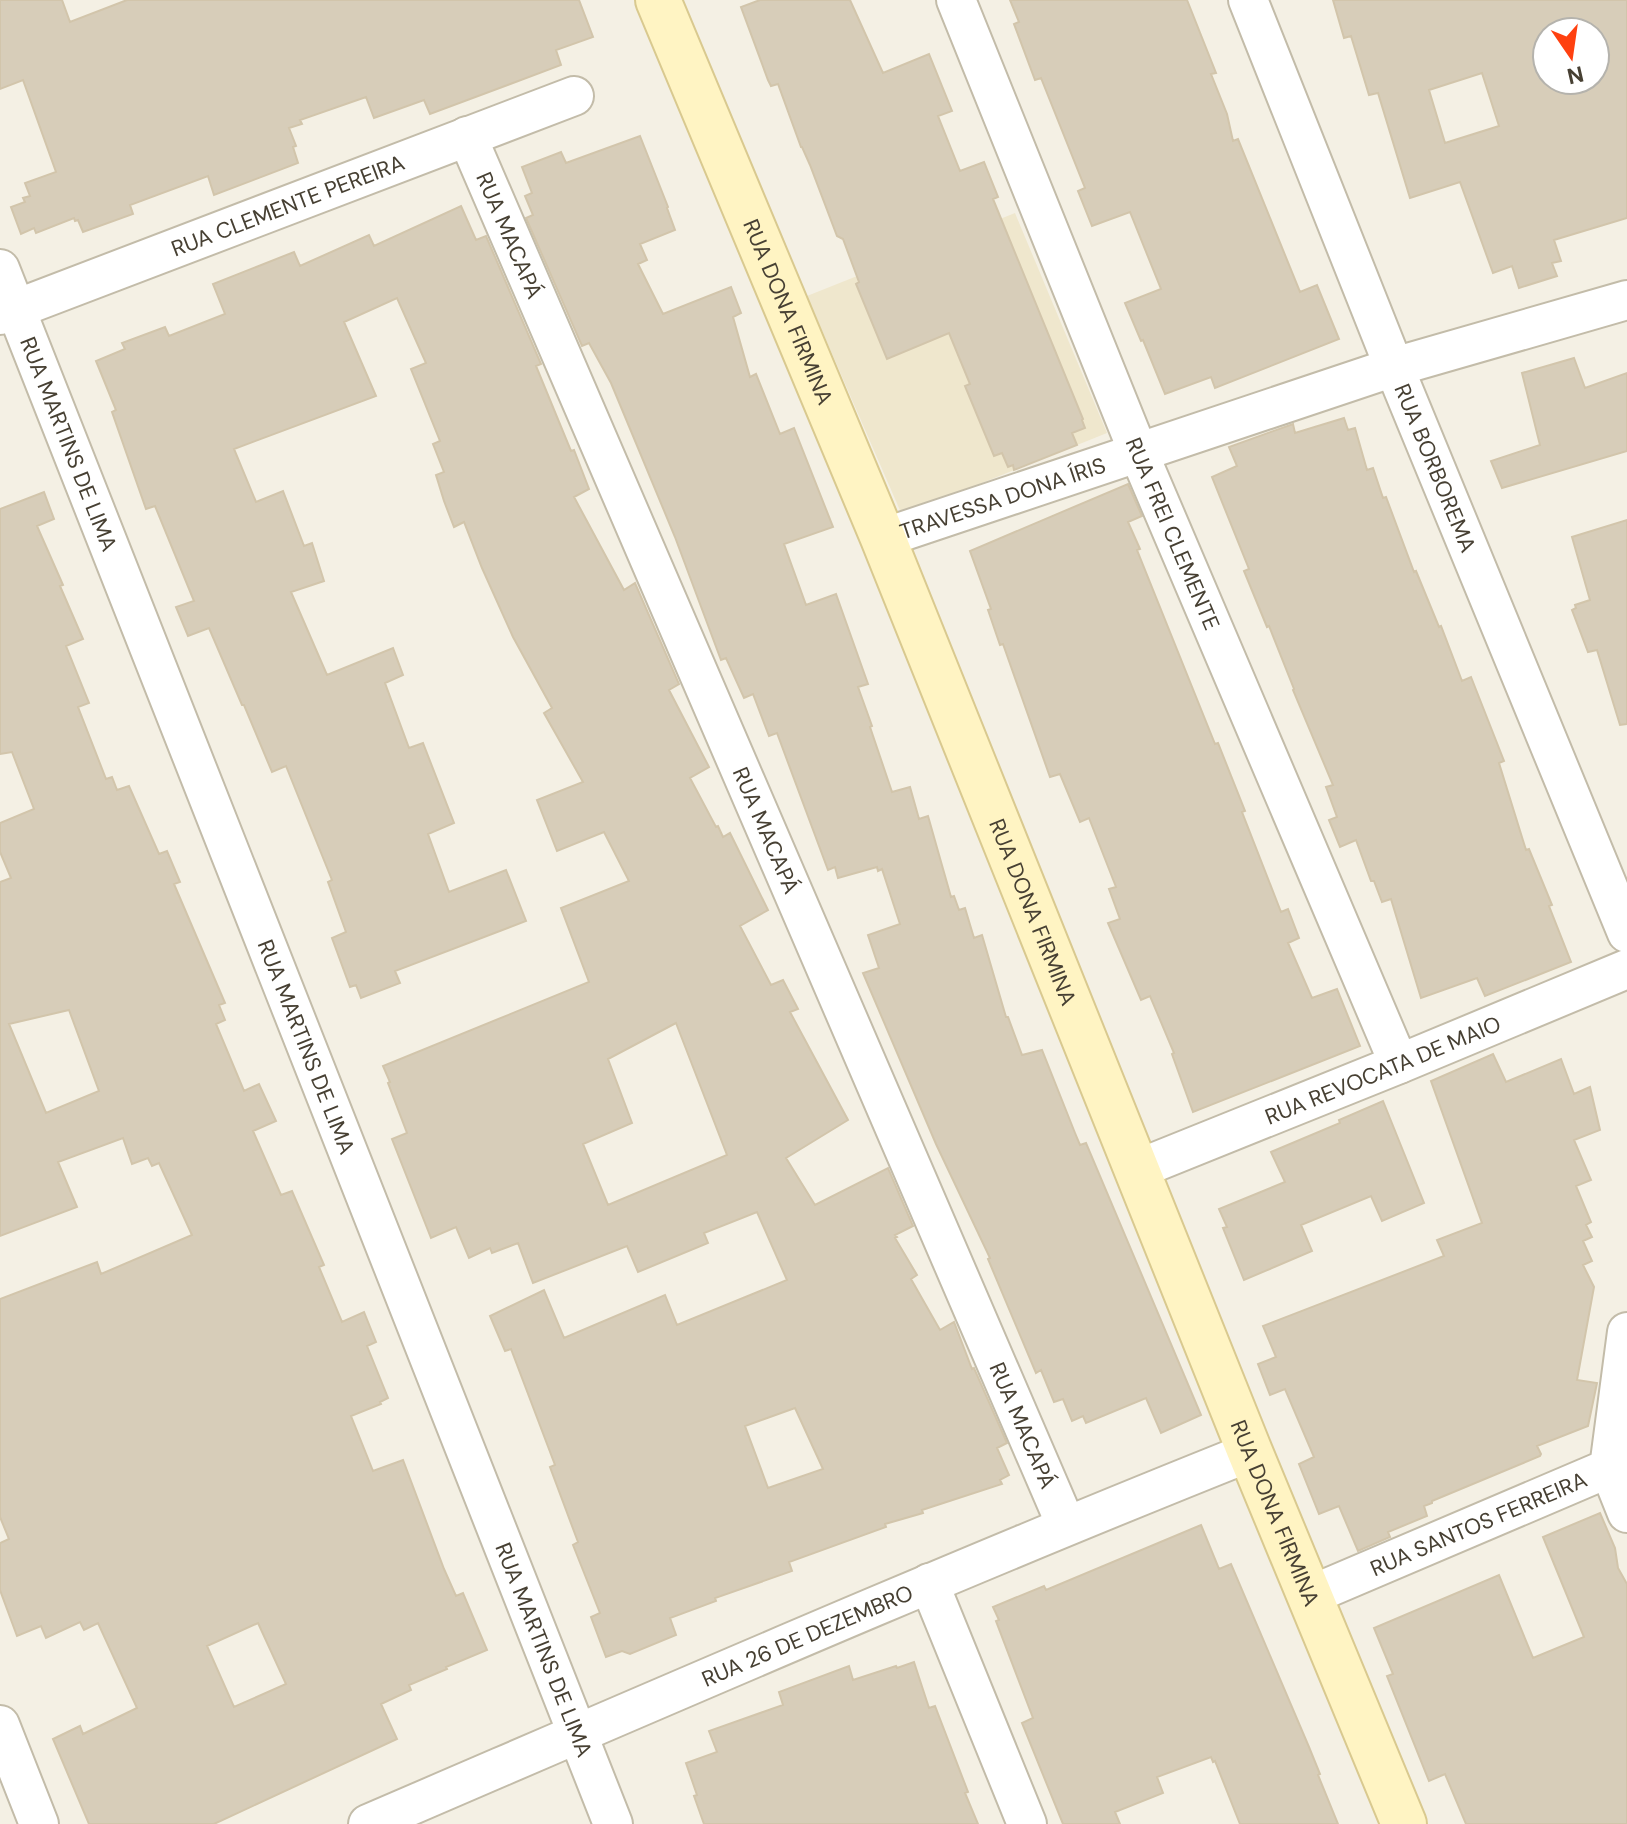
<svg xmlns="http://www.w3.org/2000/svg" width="1627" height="1824" font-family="'DM Sans',sans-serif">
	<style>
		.education { fill: #efe7cd }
		.building { fill: #d7cdb9; stroke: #d2c5ab; stroke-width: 2; fill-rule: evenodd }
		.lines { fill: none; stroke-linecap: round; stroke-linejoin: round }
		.street-casing { stroke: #c3bca9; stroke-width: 42 }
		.secondary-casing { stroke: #d9c98f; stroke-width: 48 }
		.street { stroke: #fff; stroke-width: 38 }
		.secondary { stroke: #fff4c3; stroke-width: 44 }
		.labels { text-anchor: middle; stroke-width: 8; stroke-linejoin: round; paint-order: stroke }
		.street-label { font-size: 22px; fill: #474033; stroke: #fff }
	</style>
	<rect width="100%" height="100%" fill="#f4f0e4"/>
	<path class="education" d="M1015,213L1107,433L902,515L807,296Z"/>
	<path class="building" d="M0,0H62L70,22L127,0H579L593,37L556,50L561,65L430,114L424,100L374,118L366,97L300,120L302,124L289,128L296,146L293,147L298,163L214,195L208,176L130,205L133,214L83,232L78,220L75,221L74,218L36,233L34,228L21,234L11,207L25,202L23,198L30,196L25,183L56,172L23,80L0,89Z
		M760,0H850L883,73L929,54L952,111L938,116L960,171L984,162L998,197L993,199L1083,419L1082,420L1085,428L1072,433L1077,445L1014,470L1013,465L1008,467L1002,453L994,456L965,386L970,384L949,333L887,359L856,284L859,282L843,239L837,236L810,165L802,147H801L778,84L771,86L768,80L741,7Z
		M1010,0H1187L1216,73L1211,74L1227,114L1233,141L1238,139L1300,292L1317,285L1339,339L1215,388L1211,377L1165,394L1143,340L1141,341L1125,303L1161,289L1130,212L1092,226L1078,191L1085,188L1041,78L1035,80L1014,24L1019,22Z
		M1333,0H1627V218L1554,240L1561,261L1552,263L1557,276L1519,288L1512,266L1493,273L1460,182L1410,198L1378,93L1369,95L1351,36L1344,38ZM1547,32H1595V80H1547ZM1482,73L1499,126L1445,143L1429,90Z
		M640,136L668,207L667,208L675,230L640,244L647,260L638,264L663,314L731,287L741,313L733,317L750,377L756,374L780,434L794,428L833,527L784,544L806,605L836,594L868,684L858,687L872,726L870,727L892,792L910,787L919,819L928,816L951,897L954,896L959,910L965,908L974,938L982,935L1006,1017H1008L1022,1055L1042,1050L1075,1133L1080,1145L1086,1143L1201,1415L1161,1433L1146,1398L1086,1423L1083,1416L1072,1421L1063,1399L1054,1402L1041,1370L1036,1373L988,1259L990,1258L936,1144L863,973L879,968L868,935L900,924L882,869L878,871L877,867L838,878L835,867L828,870L777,733L769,736L753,694L744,698L726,658L721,660L675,537L611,383L589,343L582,346L526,218L533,215L525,196L532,193L522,167L561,152L566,163Z
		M461,206L476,240L486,236L541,364L536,366L571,451L574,450L589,489L574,497L624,590L635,583L679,684L669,690L709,767L690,778L716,827L718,826L723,837L730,833L768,910L740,926L771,985L783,980L798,1009L790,1012L848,1120L786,1158L815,1205L888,1168L913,1226L895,1235L897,1237L895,1238L917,1275L911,1279L940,1330L954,1322L972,1369L974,1368L1007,1443L997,1448L1009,1475L1000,1480L1002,1484L922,1510L923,1513L885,1524L886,1527L789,1562L792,1571L715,1598L716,1601L670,1618L676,1635L630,1654L622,1651L606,1657L591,1617L600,1613L573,1545L578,1542L550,1467L555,1465L511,1349L505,1351L490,1316L544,1290L564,1338L665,1295L677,1325L787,1280L757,1212L704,1233L708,1243L638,1272L627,1246L533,1283L518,1243L492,1253L490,1248L469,1258L456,1227L431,1238L392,1139L407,1133L388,1083L390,1082L383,1066L589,982L561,908L629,881L604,832L557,851L537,800L583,782L544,713L552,708L513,637L482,568L464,522L454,527L444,501L436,475L444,472L433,444L440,441L411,369L426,363L397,298L344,322L376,396L234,449L256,502L283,491L304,546L312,543L324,581L291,592L327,675L393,648L403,675L385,683L409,748L423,743L454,823L428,834L449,892L506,870L526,921L395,971L400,983L361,998L356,985L350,987L332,938L346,932L328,882L332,880L286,766L272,772L244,705H242L209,628L188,636L176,607L194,601L155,506L146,509L112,412L116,410L96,361L125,349L122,343L165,327L169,336L225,314L213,284L294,252L300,266L369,235L374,246ZM676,1023L727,1155L608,1205L583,1144L632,1123L608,1059ZM795,1408L823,1469L768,1488L745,1426Z
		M1574,358L1585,388L1627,373V451L1502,488L1491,461L1540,445L1522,373Z
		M1344,418L1348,430L1355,428L1367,470L1373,468L1383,498L1386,497L1414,572L1416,571L1439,627L1441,626L1462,681L1471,677L1504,761L1499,763L1526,850L1529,849L1552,905L1549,906L1571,962L1485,996L1477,978L1421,998L1391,899L1382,902L1374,881H1371L1356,840L1340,847L1329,820L1337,817L1326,787L1333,785L1293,690L1294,689L1269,626L1267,627L1244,571L1249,569L1212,477L1237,466L1229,447L1293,424L1295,433Z
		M1128,484L1142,516L1128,522L1140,549L1137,550L1215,744L1218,743L1245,811L1242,812L1281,912L1288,909L1299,938L1288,943L1312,998L1337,989L1360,1046L1193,1112L1173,1057L1172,1054L1174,1053L1150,996L1141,1000L1108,923L1120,919L1109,889L1116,887L1089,818L1080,822L1060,774L1050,777L1003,644L1000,645L988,610L991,609L970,551Z
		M44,492L54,519L37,526L63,585L60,586L83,639L66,646L89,703L78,707L106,779L112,777L117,790L129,786L159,854L167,851L180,882L174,884L225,1003L219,1005L225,1020L216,1024L244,1091L259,1084L276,1121L253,1131L281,1195L292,1191L324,1265L319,1267L342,1322L364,1312L376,1342L367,1346L388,1398L380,1402L381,1404L351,1416L373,1471L403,1460L444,1569L456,1596L463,1593L487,1650L446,1667L447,1669L409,1685L411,1690L381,1704L397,1739L214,1824H89L53,1739L80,1726L83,1734L137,1708L98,1623L84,1630L80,1622L46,1638L41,1626L17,1636L0,1590V1543L9,1539L0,1517V1299L97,1262L101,1274L192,1235L159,1163L152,1166L148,1158L132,1164L123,1138L58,1162L77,1207L0,1236V882L11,878L0,852V823L34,809L12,752L0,754V509ZM69,1010L99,1091L46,1113L9,1024ZM258,1623L286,1684L234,1707L207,1646Z
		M1627,520V724L1620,725L1597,650L1588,652L1572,610L1576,608L1575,605L1590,600L1572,537Z
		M1493,1054L1506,1082L1561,1059L1574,1094L1590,1087L1600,1130L1574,1140L1591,1180L1576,1186L1591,1222L1586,1225L1592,1237L1583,1241L1592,1261L1583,1265L1594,1287L1577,1380L1597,1383L1588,1426L1537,1446L1541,1454L1540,1456L1432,1501V1503L1424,1506L1427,1516L1388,1532L1390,1537L1358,1551L1339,1506L1319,1514L1299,1464L1314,1457L1285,1389L1270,1395L1258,1364L1276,1357L1263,1326L1444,1256L1437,1240L1482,1223L1431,1081Z
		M1383,1101L1424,1203L1382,1221L1371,1196L1301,1225L1312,1251L1244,1280L1223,1228L1227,1227L1219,1209L1285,1182L1271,1152L1340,1123L1339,1120Z
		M1600,1513L1615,1548L1618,1568L1627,1584V1824H1466L1445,1774L1429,1781L1387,1676L1393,1674L1374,1628L1499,1575L1533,1658L1584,1637L1543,1537Z
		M1201,1525L1219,1569L1231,1564L1309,1747L1320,1774L1318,1775L1338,1824H1240L1215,1761L1213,1762L1211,1757L1157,1777L1163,1793L1115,1812L1120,1824H1063L1022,1723L1033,1718L996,1621L999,1620L993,1607L1044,1586L1046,1590Z
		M914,1662L929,1708L935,1706L968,1792L965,1793L978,1824H704L694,1796L697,1795L686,1763L717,1752L709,1731L783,1705L779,1692L849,1666L853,1680L896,1666L897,1668Z"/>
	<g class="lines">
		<defs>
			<g id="street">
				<path id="s1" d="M956,0L1139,454L1399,1064"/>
				<path id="s2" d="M1248,0L1394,367L1627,933"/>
				<path id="s3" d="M467,136L1066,1525"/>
				<path id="s4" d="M0,269L613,1824"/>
				<path id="s5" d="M0,315L574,96"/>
				<path id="s6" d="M883,538L1394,367L1627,300"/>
				<path id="s7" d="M1138,1169L1399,1064L1627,969"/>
				<path d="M1609,1468L1627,1513"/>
				<path d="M929,1583L1027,1824"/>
				<path id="s8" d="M1311,1595L1609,1468L1627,1332"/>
				<path d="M0,1725L39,1824"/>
				<path id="s9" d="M368,1824C661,1698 954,1570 1250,1452"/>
			</g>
			<g id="secondary">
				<path id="s10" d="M658,0L883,538L1250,1452L1404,1824"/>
			</g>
		</defs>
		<use href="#street" class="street-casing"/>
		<use href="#secondary" class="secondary-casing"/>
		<use href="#street" class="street"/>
		<use href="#secondary" class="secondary"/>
	</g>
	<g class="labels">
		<g class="street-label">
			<text dy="8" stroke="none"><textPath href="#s5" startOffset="308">RUA CLEMENTE PEREIRA</textPath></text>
			<text dy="8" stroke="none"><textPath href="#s3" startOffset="108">RUA MACAPÁ</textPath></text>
			<text dy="8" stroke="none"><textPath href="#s10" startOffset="338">RUA DONA FIRMINA</textPath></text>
			<text dy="8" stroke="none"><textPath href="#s4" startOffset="188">RUA MARTINS DE LIMA</textPath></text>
			<text dy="8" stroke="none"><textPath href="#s2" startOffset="504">RUA BORBOREMA</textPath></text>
			<text dy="8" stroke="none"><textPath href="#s6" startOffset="126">TRAVESSA DONA ÍRIS</textPath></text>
			<text dy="8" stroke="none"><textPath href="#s1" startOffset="576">RUA FREI CLEMENTE</textPath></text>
			<text dy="8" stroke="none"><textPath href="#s3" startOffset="756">RUA MACAPÁ</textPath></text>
			<text dy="8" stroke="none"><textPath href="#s10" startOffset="986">RUA DONA FIRMINA</textPath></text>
			<text dy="8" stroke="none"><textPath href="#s4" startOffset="836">RUA MARTINS DE LIMA</textPath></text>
			<text dy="8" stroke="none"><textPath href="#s7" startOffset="264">RUA REVOCATA DE MAIO</textPath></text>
			<text dy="8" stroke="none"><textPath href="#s3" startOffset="1404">RUA MACAPÁ</textPath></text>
			<text dy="8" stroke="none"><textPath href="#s10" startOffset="1634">RUA DONA FIRMINA</textPath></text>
			<text dy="8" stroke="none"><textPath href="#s8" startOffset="182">RUA SANTOS FERREIRA</textPath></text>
			<text dy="8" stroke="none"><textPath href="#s9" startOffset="478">RUA 26 DE DEZEMBRO</textPath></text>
			<text dy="8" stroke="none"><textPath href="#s4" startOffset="1484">RUA MARTINS DE LIMA</textPath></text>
		</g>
	</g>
	<g transform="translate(1571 56) rotate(167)"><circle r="38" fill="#ffffff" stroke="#b5b3ad" stroke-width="2"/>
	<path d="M0-6L14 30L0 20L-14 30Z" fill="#ff4110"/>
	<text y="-12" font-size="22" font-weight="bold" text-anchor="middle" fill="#474033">N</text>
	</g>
</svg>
